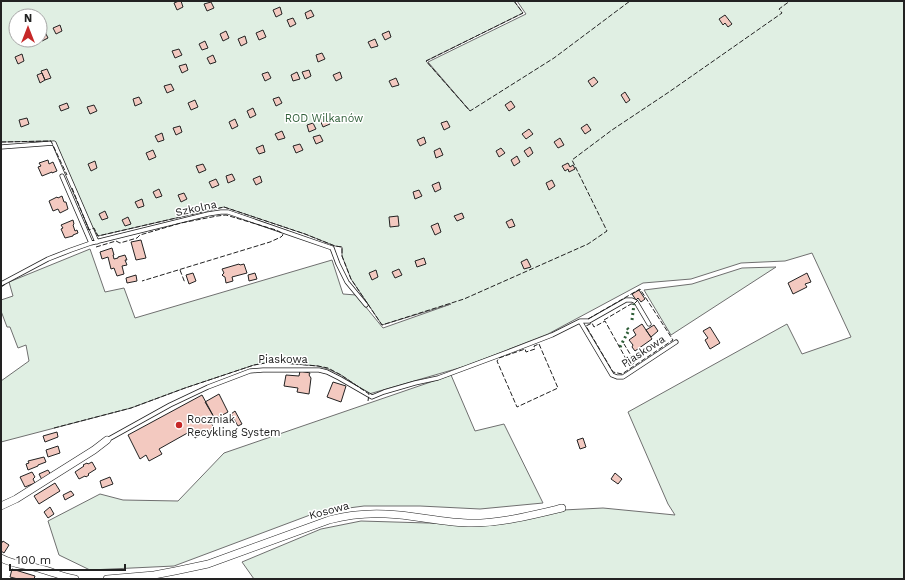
<svg xmlns="http://www.w3.org/2000/svg" width="905" height="580" font-family="'Work Sans',sans-serif">
	<style>
		.green { fill: #e0efe3; stroke: #6f6f6f; fill-rule: evenodd }
		.building { fill: #f3c9c0; stroke: #222 }
		.lines { fill: none; stroke-linecap: round; stroke-linejoin: round }
		.lane-casing { stroke: #222; stroke-width: 5 }
		.street-casing { stroke: #222; stroke-width: 8 }
		.lane { stroke: #fff; stroke-width: 3.5 }
		.street { stroke: #fff; stroke-width: 7 }
		.hedge { stroke: #2f5e38; stroke-width: 3; stroke-dasharray: 2 3; stroke-linecap: butt }
		.fence { stroke: #222; stroke-width: 1; stroke-dasharray: 5 2; stroke-linecap: butt }
		.poi-dot { fill: #c62828; stroke: #fff; stroke-width: 1.5 }
		.labels { text-anchor: middle; stroke-width: 3; stroke-linejoin: round; paint-order: stroke }
		.park-label { font-size: 11px; fill: #2f5e38; stroke: #fff }
		.street-label { font-size: 11px; fill: #222; stroke: #fff }
		.poi-label { font-size: 11px; fill: #222; stroke: #fff; text-anchor: start }
	</style>
	<rect width="100%" height="100%" fill="#fff"/>
	<path class="green" d="M1,1H514L523,13L426,61L470,111L428,62L526,14L517,1H904V579H254L242,562L321,529L361,521L494,525L563,510L603,508L675,515L668,504L628,412L787,324L802,354L851,337L812,253L785,261L741,263L691,279L643,283L548,334L466,366L369,394L341,375L328,369L318,366L271,362L254,365L185,388L131,408L1,442V381L29,361L26,345L18,348L10,327H7L1,311V300L13,296L9,282L90,249L105,292L124,288L135,318L332,260L343,294L356,295L383,328L451,304L382,325L351,279L342,256V247L335,246L305,234L224,207L98,236L94,229L89,230L70,181L51,141L1,142ZM16,16H40V40H16Z
		M776,267L671,335L644,290L692,284L742,268Z
		M451,375L475,431L504,424L543,503L480,509L420,506H364L318,512L174,566L90,570L59,555L48,521L100,494L123,500L178,501L224,453Z"/>
	<path class="building" d="M179,1H181L183,7L177,10L174,3Z
		M211,2L214,8L207,11L204,4Z
		M280,7L282,14L276,17L273,10Z
		M311,10L314,16L307,19L305,13Z
		M725,15L732,24L728,27L725,23L723,25L719,19Z
		M293,18L296,24L290,27L287,20Z
		M60,25L62,31L56,34L53,28Z
		M263,30L266,37L259,40L256,33Z
		M226,31L229,38L223,41L220,34Z
		M389,31L391,37L385,40L382,34Z
		M45,32L48,38L42,41L40,34Z
		M245,36L247,43L241,46L238,39Z
		M375,39L378,46L371,48L368,42Z
		M205,41L208,48L202,50L199,44Z
		M179,49L182,55L175,58L172,51Z
		M322,53L325,59L318,62L316,55Z
		M22,54L24,61L18,64L15,57Z
		M213,55L216,62L210,64L207,58Z
		M186,64L188,70L182,73L179,66Z
		M47,69L51,78L45,80L41,71Z
		M309,70L311,76L305,79L302,72Z
		M268,72L271,78L265,81L262,74Z
		M297,72L300,79L293,81L291,75Z
		M340,72L342,78L336,81L333,75Z
		M42,73L45,80L40,83L37,75Z
		M594,77L598,82L592,87L588,81Z
		M396,78L399,85L392,87L389,81Z
		M171,84L174,90L167,93L164,86Z
		M625,92L630,100L626,103L621,95Z
		M139,97L142,103L135,106L133,99Z
		M279,97L282,103L276,106L273,99Z
		M195,100L198,107L191,110L188,103Z
		M511,101L515,107L509,111L505,105Z
		M67,103L69,108L61,111L59,106Z
		M94,105L97,111L90,114L87,107Z
		M253,108L256,115L250,118L247,111Z
		M327,117L330,124L323,127L320,120Z
		M27,118L29,124L21,127L19,120Z
		M235,119L238,126L232,129L229,122Z
		M447,121L450,127L444,130L441,123Z
		M313,123L316,129L309,132L307,125Z
		M587,124L591,130L585,134L581,128Z
		M180,126L182,132L176,135L173,128Z
		M529,129L533,134L526,139L522,134Z
		M282,131L285,138L278,140L275,134Z
		M162,133L164,140L158,142L155,136Z
		M320,135L323,141L316,144L313,137Z
		M424,137L426,143L420,146L417,140Z
		M560,138L564,145L558,148L554,142Z
		M300,144L303,150L296,153L293,146Z
		M263,145L265,152L259,154L256,148Z
		M530,147L533,153L528,157L524,151Z
		M440,148L443,155L436,158L434,151Z
		M501,148L505,153L499,157L496,151Z
		M153,150L156,157L149,160L146,153Z
		M517,156L520,162L514,166L511,160Z
		M48,160L49,164L53,162L57,171L52,173V172L42,176L38,167L41,166L39,163Z
		M95,161L97,168L91,171L88,164Z
		M568,163L570,167L573,165L575,169L569,172L568,169L565,171L562,166Z
		M203,164L206,170L199,173L196,166Z
		M232,174L235,180L228,183L226,176Z
		M260,176L262,182L256,185L253,179Z
		M216,179L219,185L212,188L209,182Z
		M552,180L555,186L549,190L546,183Z
		M439,182L441,189L435,192L432,185Z
		M159,189L162,196L156,198L153,192Z
		M419,190L422,196L415,199L413,192Z
		M184,193L187,199L181,202L178,195Z
		M62,196L64,202H66L68,209L60,213L58,209L53,211L49,201L57,197L58,198Z
		M142,199L144,206L138,208L135,202Z
		M105,211L108,218L102,220L99,214Z
		M462,213L464,218L457,221L454,216Z
		M398,216L399,226L390,227L389,217Z
		M128,217L131,224L125,226L122,220Z
		M512,219L515,226L509,228L506,222Z
		M73,220L74,224L73,225L75,231L77,230L78,233L73,235V236L65,238L61,229L63,228L61,225Z
		M438,223L441,232L435,235L431,226Z
		M141,240L146,258L136,260L131,242Z
		M112,248L114,255H113L114,259L118,258V257L125,255L127,260H125L127,265L122,266L124,274L117,276L114,268L111,269L108,257L102,259L100,252Z
		M424,258L426,264L417,267L415,261Z
		M527,259L531,267L524,269L521,262Z
		M239,264L240,265L244,264L247,273L232,277L233,281L226,283L225,277L223,276L222,275L224,273L222,269Z
		M399,269L402,275L395,278L392,272Z
		M376,270L378,277L372,280L369,273Z
		M193,273L196,281L189,284L186,275Z
		M255,273L257,279L249,281L248,275Z
		M807,273L811,282L805,284L807,287L793,294L788,283Z
		M136,275L137,281L127,283L126,278Z
		M639,290L645,299L641,302L638,298L636,300L632,294Z
		M642,324L652,339L635,351L632,347L633,345L629,340L636,335L633,330Z
		M654,325L658,331L651,337L646,330Z
		M710,327L720,343L710,349L705,340L708,338L703,331Z
		M300,371L310,373L309,375L311,378L309,394L297,392L298,388L284,386L286,375L299,376Z
		M333,382L346,386L341,402L327,397Z
		M219,394L228,412L215,419L205,402Z
		M202,395L215,419L210,421L214,428L195,438L191,431L159,449L162,454L149,461L146,455L140,459L128,435Z
		M235,411L242,424L238,426L231,414Z
		M57,432L58,437L45,442L43,436Z
		M583,438L586,447L580,449L577,440Z
		M58,446L60,453L48,457L46,450Z
		M44,457L46,462L38,465V466L28,470L26,464L29,463L28,461Z
		M92,462L96,469L88,474L89,475L86,477L85,476L79,479L75,472L84,466L83,465L87,463L88,464Z
		M48,470L51,475L42,480L39,474Z
		M32,472L35,477L33,479L35,483L25,487L20,477Z
		M615,473L622,479L618,484L611,479Z
		M110,477L113,484L102,488L100,481Z
		M55,483L60,491L39,504L34,496Z
		M71,491L74,495L65,500L63,495Z
		M50,507L54,514L48,518L44,512Z
		M3,541L9,545L4,553L1,551V544Z
		M12,569L35,576L34,579H18L10,577Z"/>
	<g class="lines">
		<defs>
			<path id="lane" d="M1,147L54,143L97,242
				M62,176L91,243
				M1,284L48,259L71,250L91,243L208,214L221,212H228L332,248L338,264L347,282L366,305
				M580,321L612,375L617,377H623L676,342
				M107,440L170,405L208,387L250,371L263,370H319L327,372L339,378L372,397L384,392L415,383L438,378L508,352L552,335L580,321H589L626,300H632L636,302L649,324"/>
			<path id="street" d="M1,506L16,499L94,450L107,440
				M1,558C14,565 28,565 41,569C53,572 63,577 75,579
				M107,579L154,575L175,571L208,564L329,520C348,515 367,513 386,514C415,515 443,523 472,523C502,523 533,515 562,508"/>
		</defs>
		<use href="#lane" class="lane-casing"/>
		<use href="#street" class="street-casing"/>
		<use href="#lane" class="lane"/>
		<use href="#street" class="street"/>
		<path class="hedge" d="M632,320L634,304
			M620,347L629,330L626,327"/>
		<path class="fence" d="M514,1L523,13L426,61L470,111L554,58L630,1
			M1,142L51,141L67,175
			M72,188L89,230L94,228L98,236L224,207L305,234L335,246L342,247V256L351,279L382,325L464,299L588,244L607,231L572,160L612,130L669,92L782,13L779,9L790,1
			M96,247L116,241L120,243L137,238L140,235L181,223L217,216L226,215L276,230L282,233L283,235L281,237L270,242L142,281
			M180,270L185,283
			M1,287L7,283
			M588,319L640,289L673,340L622,374L613,372L586,326L592,323L594,327L605,321L630,366L635,362L624,344
			M604,320L631,304H634L639,299
			M539,344L558,388L517,407L497,361L499,358L525,349L526,352L535,349L534,346Z
			M54,428L131,408L185,388L254,365L271,362L318,366L328,368L341,375L369,394L368,401"/>
	</g>
	<circle class="poi-dot" cx="179" cy="425" r="4"/>
	<g class="labels">
		<g class="park-label">
			<text x="324" y="122">ROD Wilkanów</text>
		</g>
		<g class="street-label">
			<text transform="translate(196 208) rotate(-12)" y="4">Szkolna</text>
			<text transform="translate(643 351) rotate(-33)" y="4">Piaskowa</text>
			<text x="283" y="363">Piaskowa</text>
			<text transform="translate(329 510) rotate(-15)" y="4">Kosowa</text>
		</g>
		<g class="poi-label">
			<text x="187" y="423">Roczniak<tspan x="187" dy="13">Recykling System</tspan></text>
		</g>
	</g>
	<rect width="905" height="580" fill="none" stroke="#222222" stroke-width="4"/>
	<g transform="translate(28 28)"><circle r="19" fill="#ffffff" stroke="#a7a7a7"/>
	<path d="M0-3L7 15L0 10L-7 15Z" fill="#c62828"/>
	<text y="-6" font-size="11" font-weight="bold" text-anchor="middle" fill="#222222">N</text>
	</g>
	<path d="M10 564v6h115v-6" fill="none" stroke="#222222" stroke-width="2"/>
	<text x="16" y="564" font-size="12" fill="#222222" stroke="#ffffff" stroke-width="3" paint-order="stroke">100 m</text>
</svg>
